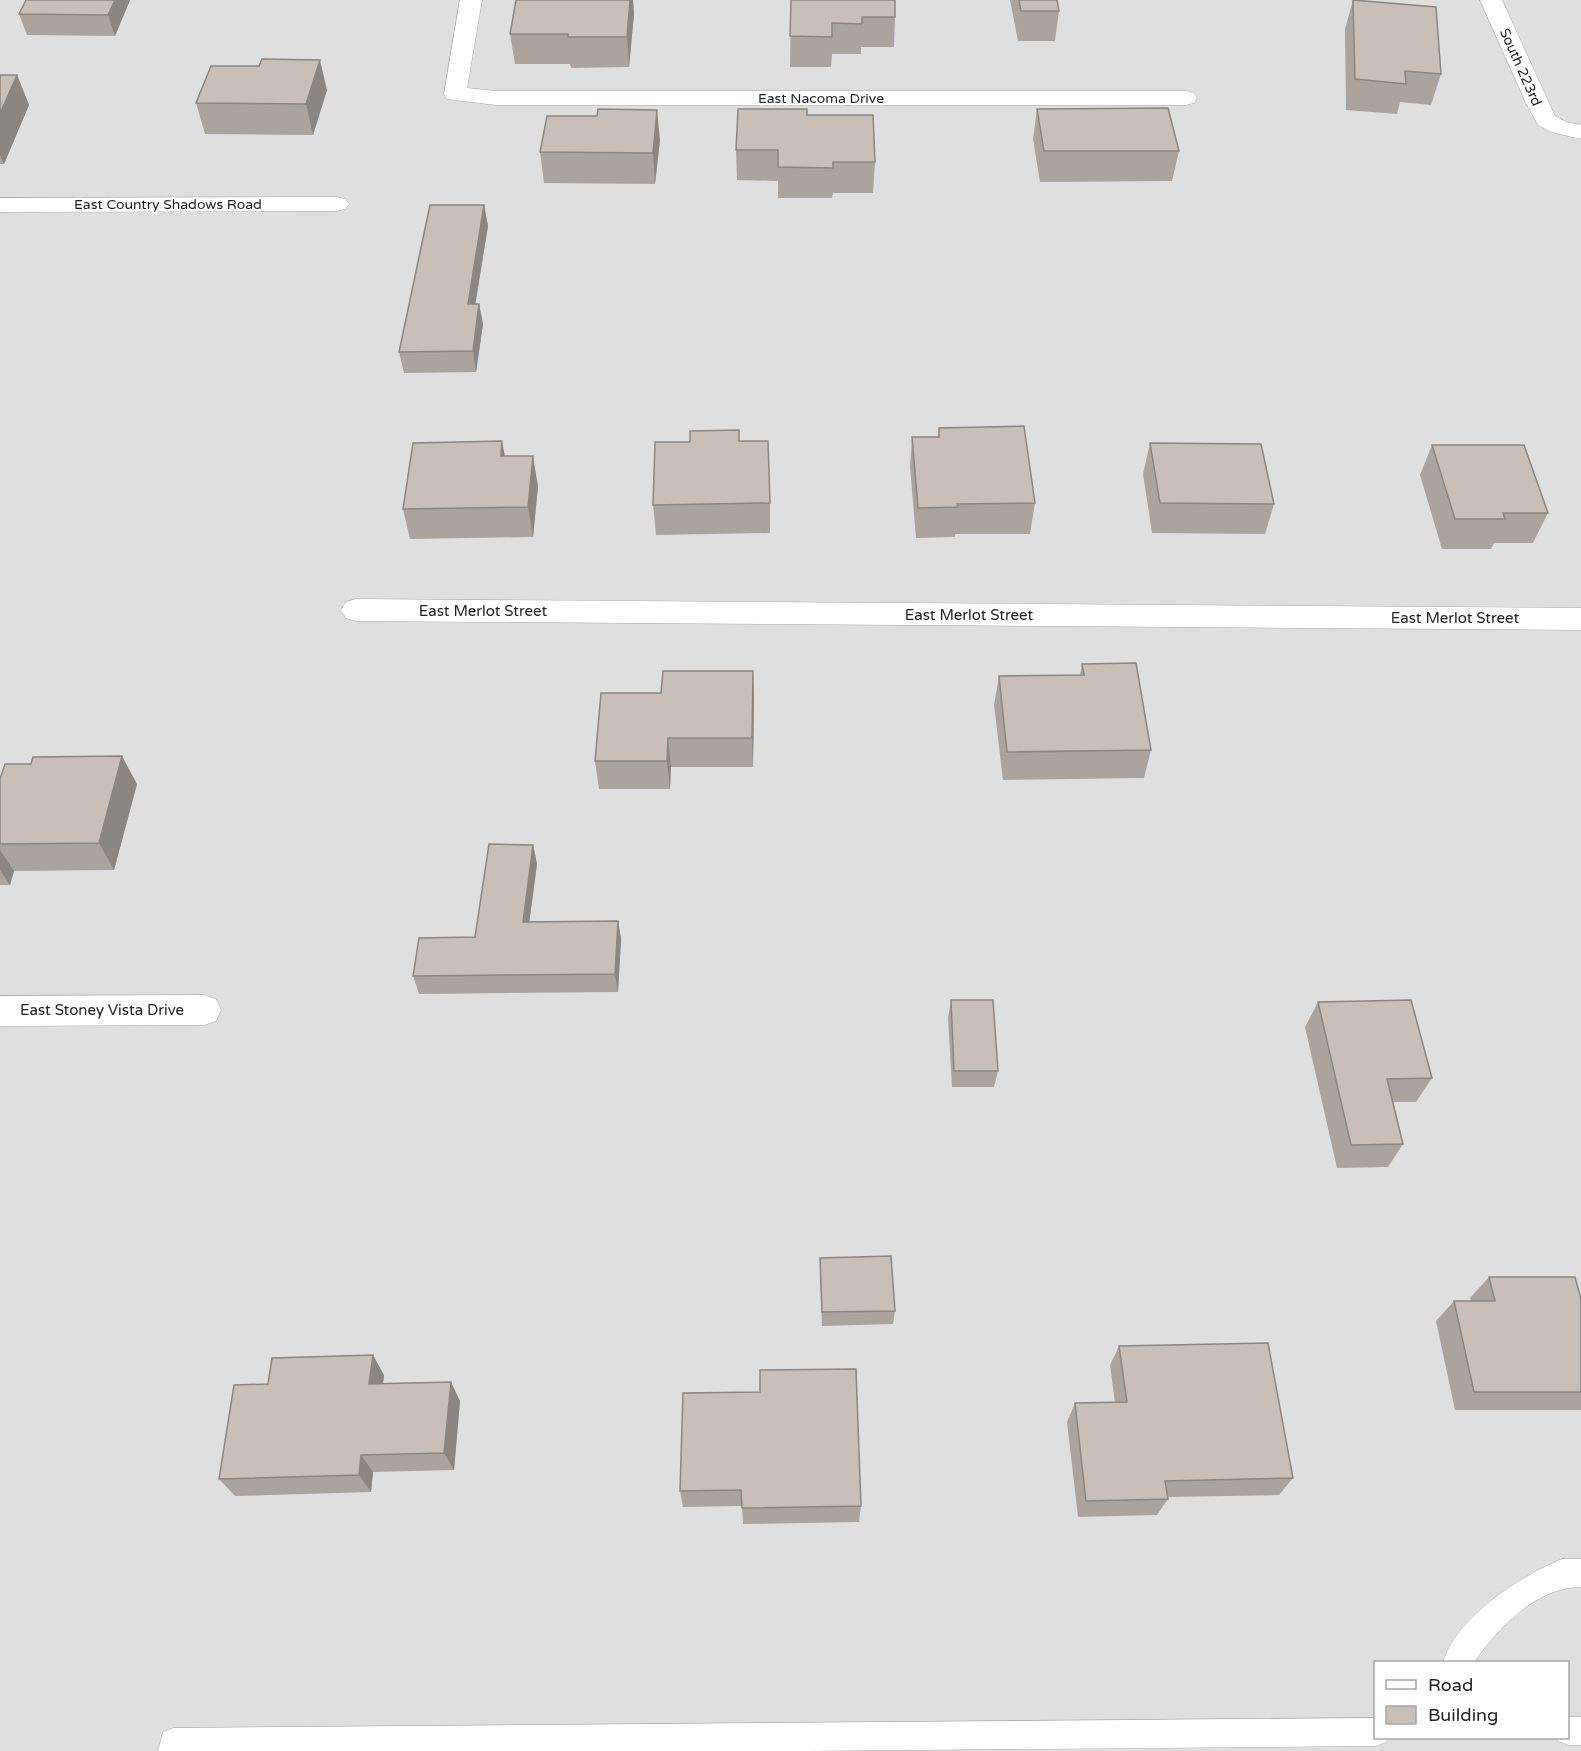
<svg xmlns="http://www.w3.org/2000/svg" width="1581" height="1751" font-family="'Varela Round',sans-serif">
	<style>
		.residential { fill: #e0dfdf; fill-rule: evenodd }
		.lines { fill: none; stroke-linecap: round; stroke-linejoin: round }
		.lane-casing { stroke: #a9a9a9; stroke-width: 1 }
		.street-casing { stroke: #a9a9a9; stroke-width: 1 }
		.lane { fill: #fff; fill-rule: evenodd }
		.street { fill: #fff; fill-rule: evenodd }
		.wall { fill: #aba49e }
		.shaded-wall { fill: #8b8681 }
		.building { fill: #c7bfb8; stroke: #8b8681; stroke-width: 1.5 }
		.labels { text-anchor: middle; stroke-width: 4.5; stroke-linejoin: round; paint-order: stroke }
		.far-street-label { font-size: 14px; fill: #222; stroke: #fff }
		.street-label { font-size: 15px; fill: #222; stroke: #fff }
	</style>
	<rect width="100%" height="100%" fill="#f2efe9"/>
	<path class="residential" d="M0,0H1581V1751H0ZM1376,1662H1568V1738H1376Z"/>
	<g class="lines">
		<defs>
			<path id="lane" d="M1562,1559H1581V1587C1536,1587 1498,1628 1474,1662H1443C1458,1616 1519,1577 1562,1559Z
				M1568,1717H1581V1745H1568L1558,1741L1556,1738H1568Z
				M1376,1718V1738H1388L1386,1742L1376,1746L803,1751H158L163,1732L173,1728Z"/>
			<path id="street" d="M460,0H482L467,88L496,91H1186L1194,93L1197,98L1194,103L1186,105H496L447,99L444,94Z
				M1480,0H1502L1555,116L1566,122L1581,125V139L1551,132L1538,125L1526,103Z
				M337,197L345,199L349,204L345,209L337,211L0,212V198Z
				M356,599L1581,608V630L356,621L346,618L341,610L346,602Z
				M204,995L216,999L221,1010L216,1021L204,1025L0,1026V996Z"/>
		</defs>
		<use href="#lane" class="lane-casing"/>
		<use href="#street" class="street-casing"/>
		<use href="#lane" class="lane"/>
		<use href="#street" class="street"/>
	</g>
	<path class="wall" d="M130,0L115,36L27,35L19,14Z
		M516,0H633L634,14L629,67L571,68L570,64H515L510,34Z
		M791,0L895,17L894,47H861V54H832L831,67H790Z
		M1010,0H1057L1059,11L1055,41H1018Z
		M1353,0L1441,74L1431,105L1400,102L1397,114L1346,110L1345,29Z
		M0,75H17L29,105L4,164H0Z
		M327,90L313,135L205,134L196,103Z
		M1037,109L1179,151L1172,181L1040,182L1033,139Z
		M807,115L875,162L873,193H833L832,198H778V181L737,180L736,150Z
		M660,140L655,184L544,183L540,152Z
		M484,205L488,226L475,304H479L483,324L476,372L404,373L399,352Z
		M939,428L1035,503L1030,534H955V537L916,538L910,467L912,437H938Z
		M739,441L770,503V533L656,535L653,505Z
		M1150,443L1274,504L1265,534L1152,533L1143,474Z
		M1432,445L1548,513L1533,543H1494L1491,549H1442L1420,475Z
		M505,456L538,486L533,537L410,539L403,509Z
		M1082,664L1151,750L1144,778L1003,780L994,705L999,676L1080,675Z
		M753,671L754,700L753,767H671L670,789H599L595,761L661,693Z
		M31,764L137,784L114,870L14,871L10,885H0V779Z
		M533,845L537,864L529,922L618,921L621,939L618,992L419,994L413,976L475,937Z
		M951,1000L998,1071L994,1087H952L948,1018Z
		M1318,1002L1432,1078L1416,1102H1393L1403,1144L1388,1167L1337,1168L1305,1027Z
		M820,1258L895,1311L893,1324L822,1326L820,1272Z
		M1489,1277L1581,1299V1410H1455L1436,1321L1454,1301H1471L1470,1298Z
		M1119,1346L1293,1478L1279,1495L1168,1497V1499L1157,1515L1078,1517L1067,1422L1075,1403H1115L1110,1365Z
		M384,1375L383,1383L460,1401L454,1470L373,1472L371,1492L235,1496L219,1479L268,1384Z
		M683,1393L861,1506L859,1522L743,1524L742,1506L683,1507L680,1491Z"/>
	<path class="shaded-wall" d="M115,0H130L115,36L108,15Z
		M630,0H633L634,14L629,67L627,37Z
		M320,60L327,90L313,135L306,104Z
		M17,75L29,105L4,164L0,155V114Z
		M657,110L660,140L655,184L653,153Z
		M484,205L488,226L472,325L468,304Z
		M479,304L483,324L476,372L473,351Z
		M502,441L508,472L501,456Z
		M533,456L538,486L533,537L528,507Z
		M753,671L754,700L753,767L752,738Z
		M668,738L671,767L670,789L667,761Z
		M122,756L137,784L114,870L99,843Z
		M533,845L537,864L527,940L523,922Z
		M0,850L14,871L10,885L0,870Z
		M618,921L621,939L618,992L615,974Z
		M373,1355L384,1375L381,1402L369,1384Z
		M451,1382L460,1401L454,1470L444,1453Z
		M361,1455L373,1472L371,1492L359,1475Z"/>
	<path class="building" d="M26,0H115L108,15L19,14Z
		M516,0H630L627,37H568V34H510Z
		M791,0H895V17H862V24L832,23V37L790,36Z
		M1019,0H1057L1059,11H1021Z
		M1353,0L1436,7L1441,74L1405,71L1406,84L1355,79Z
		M262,59L320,60L306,104L196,103L211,66H259Z
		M0,75H17L0,114Z
		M1168,108L1179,151H1044L1037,109Z
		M598,109L657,110L653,153L540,152L547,116H597Z
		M738,109H807V115H873L875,162H833V168L778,167V150H736Z
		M430,205H484L468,304H479L473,351L399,352Z
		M1024,426L1035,503L957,504L958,507L918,508L912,437H939V428Z
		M739,430V441H768L770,503L653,505L655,442H690V431Z
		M502,441L501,456H533L528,507L403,509L413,443Z
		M1150,443L1261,444L1274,504L1160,503Z
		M1432,445H1524L1548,513H1503L1505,519H1455Z
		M1136,663L1151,750L1007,752L999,676L1084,675L1082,664Z
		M663,671H753L752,738H668L667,761H595L601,693H661Z
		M122,756L99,843L0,844V779L5,764H31L33,757Z
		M489,844L533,845L523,922L618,921L615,974L413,976L419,938L475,937Z
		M951,1000H993L998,1071H954Z
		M1411,1000L1432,1078L1387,1079L1403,1144L1351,1145L1318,1002Z
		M891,1256L895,1311L822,1312L820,1258Z
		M1489,1277H1575L1581,1299V1392H1474L1454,1301H1495Z
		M1268,1343L1293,1478L1165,1481L1168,1499L1086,1501L1075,1403L1127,1402L1119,1346Z
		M373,1355L369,1384L451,1382L444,1453L361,1455L359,1475L219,1479L234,1385L268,1384L272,1358Z
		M856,1369L861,1506L742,1508L741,1490L680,1491L683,1393L760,1392V1370Z"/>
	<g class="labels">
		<g class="far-street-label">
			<text transform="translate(1521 67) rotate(66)" y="5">South 223rd</text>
			<text x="821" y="103">East Nacoma Drive</text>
			<text x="168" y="209">East Country Shadows Road</text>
		</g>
		<g class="street-label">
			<text x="483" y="616">East Merlot Street</text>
			<text x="969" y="620">East Merlot Street</text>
			<text x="1455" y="623">East Merlot Street</text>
			<text x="102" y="1015">East Stoney Vista Drive</text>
		</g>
	</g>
	<rect x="1374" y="1661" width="195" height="78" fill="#ffffff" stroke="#a7a7a7" stroke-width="1.5"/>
	<rect x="1386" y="1680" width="30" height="9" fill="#ffffff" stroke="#a7a7a7" stroke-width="1.5"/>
	<text x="1428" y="1691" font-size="18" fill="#222222">Road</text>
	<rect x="1386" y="1706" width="30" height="18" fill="#c7bfb8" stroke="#a7a7a7" stroke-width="1.5"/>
	<text x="1428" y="1721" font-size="18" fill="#222222">Building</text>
</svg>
